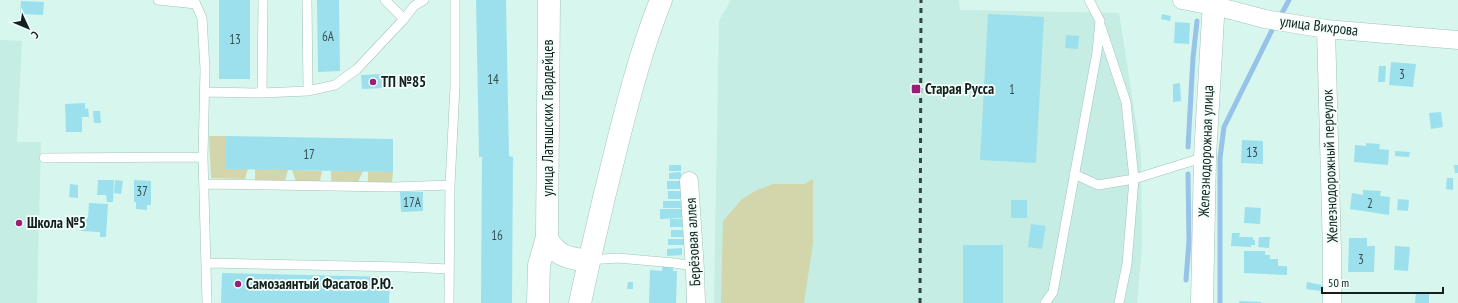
<svg xmlns="http://www.w3.org/2000/svg" width="1458" height="303" font-family="'PT Sans Narrow',sans-serif">
	<style>
		.built { fill: #c5ede3 }
		.green { fill: #d3d6aa }
		.lines { fill: none; stroke-linecap: round; stroke-linejoin: round }
		.stream { stroke: #96c3e7; stroke-width: 5 }
		.building { fill: #9ce0ed }
		.service-casing { stroke: #a4c2ba; stroke-width: 10 }
		.minor-casing { stroke: #a4c2ba; stroke-width: 19 }
		.tertiary-casing { stroke: #a4c2ba; stroke-width: 23 }
		.secondary-casing { stroke: #a4c2ba; stroke-width: 23 }
		.primary-casing { stroke: #a4c2ba; stroke-width: 23 }
		.service { stroke: #fff; stroke-width: 9 }
		.minor { stroke: #fff; stroke-width: 18 }
		.tertiary { stroke: #fff; stroke-width: 22 }
		.secondary { stroke: #fff; stroke-width: 22 }
		.primary { stroke: #fff; stroke-width: 22 }
		.rail { stroke: #344440; stroke-width: 3; stroke-dasharray: 5 5; stroke-linecap: butt }
		.poi-dot { fill: #991e76; stroke: #f2fffb; stroke-width: 1.5 }
		.labels { text-anchor: middle; stroke-width: 3.5; stroke-linejoin: round; paint-order: stroke }
		.number-label { font-size: 13px; fill: #365051 }
		.street-label { font-size: 15px; fill: #14201d; stroke: #f2fffb }
		.poi-label { font-size: 15px; font-weight: bold; fill: #14201d; stroke: #f2fffb; text-anchor: start }
	</style>
	<rect width="100%" height="100%" fill="#d7f6ee"/>
	<path class="built" d="M731,0H959L960,10L1119,13L1141,154L1142,247L1137,303H714L719,21Z
		M0,40L22,41L17,142H41L37,303H0Z"/>
	<path class="green" d="M209,136H225V169H248L245,179L211,178Z
		M255,169L288,170L285,181L255,180Z
		M292,170L322,171L320,181H296Z
		M331,171H363L358,182L331,181Z
		M368,171L393,172L392,182H368Z
		M813,179V243L804,303H721L723,221L742,199L757,190L773,184H804Z"/>
	<g class="lines">
		<path class="stream" d="M1282,13L1289,0
			M1188,147L1193,58L1197,21
			M1186,280L1189,241L1188,174
			M1220,303V158L1224,127L1272,30"/>
	</g>
	<path class="building" d="M219,0H250V79H219Z
		M317,0H339L340,71L318,72Z
		M476,0H506L509,156L513,157L512,303H481L482,157H479Z
		M21,1L44,2L43,15L20,14Z
		M988,14L1044,17L1036,163L980,160Z
		M1162,14L1171,16L1170,21L1161,19Z
		M1175,22L1190,23L1189,44L1174,43Z
		M1066,35L1079,36L1078,49L1065,48Z
		M1391,62L1416,64L1413,87L1389,85Z
		M1379,66H1386L1385,82H1378Z
		M384,74V88L362,89L361,75Z
		M1180,83L1181,101L1173,102V84Z
		M85,103V109L88,108L89,117H82V132H66L65,104Z
		M93,111H100L101,123H94Z
		M1441,112L1443,127L1431,129L1429,113Z
		M225,136L393,139V172L225,169Z
		M1242,140L1263,141V164L1241,163Z
		M1366,143L1380,144L1379,149L1389,150L1388,165L1354,162L1355,145L1366,146Z
		M1395,151L1410,152L1409,157L1395,156Z
		M669,165H681V171H669Z
		M1454,165H1458V173H1455Z
		M681,172V179H669V173Z
		M1447,178H1453V190L1446,189Z
		M98,180H114L113,202H107L106,195H97Z
		M115,180L123,181L121,194L114,193Z
		M134,180L151,181V205H147V210L136,209V202H134Z
		M667,181H683V189H667Z
		M70,184L78,185V198L69,197Z
		M1363,190L1381,191L1380,196L1390,197L1389,215L1350,209L1352,193L1363,195Z
		M668,191H684L683,199H668Z
		M400,192H423V211L401,212Z
		M1398,199L1409,200L1408,211L1397,210Z
		M1011,200H1027V218H1011Z
		M663,201H684V208H663Z
		M89,203L108,204L106,237H100V232L81,231V217L88,218Z
		M1245,207L1261,208L1260,224L1244,223Z
		M660,209H682L683,218L660,219Z
		M670,219H684V227H670Z
		M1031,224L1046,226L1042,249L1028,247Z
		M671,230H685V237H671Z
		M1232,233H1240L1239,237H1253V240H1255V245H1251V247L1231,246Z
		M1259,237H1270L1269,248L1258,247Z
		M1349,238H1367V246H1375L1374,272H1348Z
		M668,239H684V245H668Z
		M963,245H1003V303H963Z
		M1395,246L1410,247L1408,271L1394,270Z
		M682,248V255L667,256V249Z
		M1244,251H1265V255H1270V259H1278V266H1287V275L1244,273Z
		M662,267H673V271H677L676,303H649L650,270L662,271Z
		M222,273L390,277L389,303H221Z
		M628,282H633V289H627Z
		M1307,282L1322,285L1321,291L1306,289Z
		M1416,292L1429,293V303H1415Z
		M1239,301L1261,302V303H1239Z"/>
	<g class="lines">
		<defs>
			<path id="service" d="M158,0L196,4
				M194,0L202,18L205,69L203,157L207,303
				M307,0L308,91
				M404,19L414,6L424,0
				M1101,27L1126,102L1134,179L1127,264L1119,303
				M205,92L262,93L308,91L335,85L357,69L404,19L385,0
				M262,93L263,0
				M44,158L203,157
				M1074,174L1098,185L1134,179L1205,157
				M205,184L393,187L450,185
				M589,260L618,258L674,263L687,265L695,270
				M207,263L404,267L449,269
				M449,303L450,185L455,86V0
				M1045,303L1053,292L1097,52L1100,21L1089,0"/>
			<path id="minor" d="M1182,0L1227,9L1265,19L1326,29L1458,40
				M1326,29L1332,252V303
				M689,181L695,270L696,303"/>
			<path id="tertiary" d="M1202,303L1205,157L1214,0"/>
			<path id="secondary" d="M547,237C553,255 572,260 589,260
				M538,303L539,265L547,237L549,0"/>
			<path id="primary" d="M580,303C592,247 605,192 619,137C631,90 643,45 661,0"/>
		</defs>
		<use href="#service" class="service-casing"/>
		<use href="#minor" class="minor-casing"/>
		<use href="#tertiary" class="tertiary-casing"/>
		<use href="#secondary" class="secondary-casing"/>
		<use href="#primary" class="primary-casing"/>
		<use href="#service" class="service"/>
		<use href="#minor" class="minor"/>
		<use href="#tertiary" class="tertiary"/>
		<use href="#secondary" class="secondary"/>
		<use href="#primary" class="primary"/>
		<path class="rail" d="M920,303L921,0"/>
	</g>
	<g class="poi-dot">
		<circle cx="373" cy="82" r="4"/>
		<rect x="911" y="84" width="10" height="10" rx="2"/>
		<circle cx="19" cy="223" r="4"/>
		<circle cx="238" cy="284" r="4"/>
	</g>
	<g class="labels">
		<g class="number-label">
			<text x="328" y="41">6А</text>
			<text x="235" y="44">13</text>
			<text x="1402" y="79">3</text>
			<text x="493" y="84">14</text>
			<text x="1012" y="94">1</text>
			<text x="1252" y="157">13</text>
			<text x="309" y="159">17</text>
			<text x="142" y="196">37</text>
			<text x="412" y="207">17А</text>
			<text x="1370" y="208">2</text>
			<text x="497" y="240">16</text>
			<text x="1361" y="264">3</text>
		</g>
		<g class="street-label">
			<text transform="translate(1319 26) rotate(7)" y="5">улица Вихрова</text>
			<text transform="translate(548 118) rotate(-90)" y="5">улица Латышских Гвардейцев</text>
			<text transform="translate(1206 151) rotate(-88)" y="5">Железнодорожная улица</text>
			<text transform="translate(1330 166) rotate(-92)" y="5">Железнодорожный переулок</text>
			<text transform="translate(693 242) rotate(-93)" y="5">Берёзовая аллея</text>
		</g>
		<g class="poi-label">
			<text x="381" y="87">ТП №85</text>
			<text x="925" y="94">Старая Русса</text>
			<text x="27" y="228">Школа №5</text>
			<text x="246" y="289">Самозаянтый Фасатов Р.Ю.</text>
		</g>
	</g>
	<g transform="translate(28 28) rotate(134)" stroke="#f2fffb" stroke-width="3" paint-order="stroke">
	<path d="M0-3L7 15L0 10L-7 15Z" fill="#14201d"/>
	<text y="-6" font-size="11" font-weight="bold" text-anchor="middle" fill="#14201d">С</text>
	</g>
	<path d="M1322 287v6h121v-6" fill="none" stroke="#14201d" stroke-width="2"/>
	<text x="1328" y="287" font-size="12" fill="#14201d" stroke="#f2fffb" stroke-width="3" paint-order="stroke">50 m</text>
</svg>
